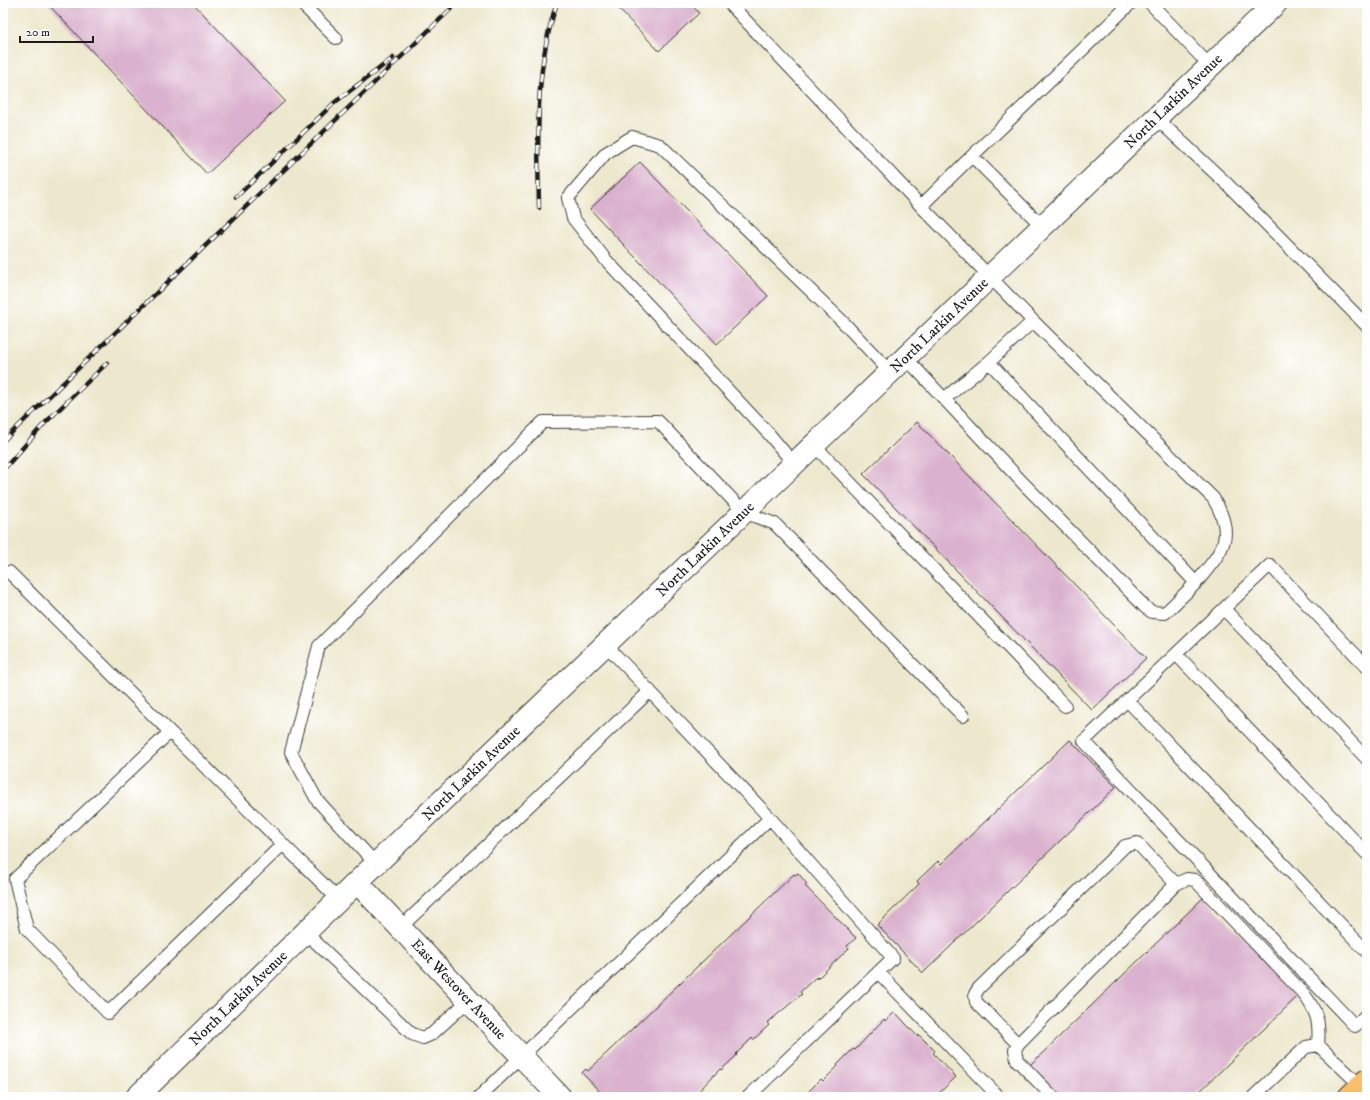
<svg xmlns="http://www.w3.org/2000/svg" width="1370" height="1100" font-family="'IM FELL DW Pica',serif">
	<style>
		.building { fill: #dab1ce }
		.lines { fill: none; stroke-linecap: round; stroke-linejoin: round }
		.lane-casing { stroke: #3b3b37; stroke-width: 14 }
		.street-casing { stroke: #3b3b37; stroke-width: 24 }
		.primary-casing { stroke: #3b3b37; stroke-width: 24 }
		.lane { stroke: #fff; stroke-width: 12 }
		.street { stroke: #fff; stroke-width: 22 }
		.primary { stroke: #fabe6d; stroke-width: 22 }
		.rail-casing { stroke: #1c1c1c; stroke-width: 4.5 }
		.rail { stroke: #fff; stroke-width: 3; stroke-dasharray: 9; stroke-linecap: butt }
		.labels { text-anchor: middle; stroke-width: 3.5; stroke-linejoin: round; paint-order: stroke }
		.street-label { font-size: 15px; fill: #1c1c1c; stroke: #fff }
	</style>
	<rect width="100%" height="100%" fill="#fff"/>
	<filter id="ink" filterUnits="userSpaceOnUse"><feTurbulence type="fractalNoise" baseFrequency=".025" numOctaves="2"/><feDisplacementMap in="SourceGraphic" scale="8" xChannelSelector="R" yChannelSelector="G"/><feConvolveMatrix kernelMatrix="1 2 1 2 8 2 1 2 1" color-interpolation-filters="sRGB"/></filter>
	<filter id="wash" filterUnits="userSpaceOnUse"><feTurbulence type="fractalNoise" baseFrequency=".012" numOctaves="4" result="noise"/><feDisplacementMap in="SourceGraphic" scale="16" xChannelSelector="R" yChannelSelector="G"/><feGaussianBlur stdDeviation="0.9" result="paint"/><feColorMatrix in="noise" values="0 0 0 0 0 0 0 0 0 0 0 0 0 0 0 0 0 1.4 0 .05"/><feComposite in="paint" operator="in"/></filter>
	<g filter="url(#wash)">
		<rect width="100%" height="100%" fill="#ede8cd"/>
		<g id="blocks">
			<path class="building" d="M47,3H193L285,101L207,174Z
				M613,3H690L699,13L659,51Z
				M640,162L768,296L717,344L590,209Z
				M917,422L1146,658L1092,710L863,474Z
				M1070,740L1116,787L923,973L877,925L919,884L917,881L938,861L941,864Z
				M798,873L807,884L805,886L856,938L847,946L849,948L817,979L816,977L800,992L802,994L767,1023L769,1025L753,1040L752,1038L736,1054L737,1055L721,1070L720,1069L693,1097H605L582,1073L586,1069L588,1071L794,874L795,875Z
				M1204,897L1299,995L1194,1097H1062L1030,1065Z
				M895,1012L917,1036L919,1035L935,1051L933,1053L956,1077L935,1097L804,1096L821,1079L823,1081L838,1066L837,1065L853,1049L855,1050L884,1019L885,1021Z"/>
		</g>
	</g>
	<g filter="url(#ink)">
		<use href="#blocks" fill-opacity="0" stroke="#3b3b37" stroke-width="1"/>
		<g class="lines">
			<defs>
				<path id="lane" d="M301,3L336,38
					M729,3L921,206
					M1150,3L1210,66
					M1156,118L1227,184L1367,326
					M972,156L921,206L1033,321L1213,498C1237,537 1222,551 1196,583
					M1042,226L972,156L1131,3
					M905,357L1022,482L1146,608L1152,612L1165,613L1196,583L989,362
					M944,399L989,362L1033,321
					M814,445L1065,706
					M794,464L769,434L605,259L573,218L568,198L606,153L632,137L660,145L843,322L890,372
					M9,572L339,900
					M1224,609L1367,759
					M1176,654L1367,854
					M1367,667L1270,565L1084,741L1355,1026L1367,1014
					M1127,700L1367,952
					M170,732L15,879L27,929L108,1013L283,844
					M376,864L317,800L291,752L319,646L543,422L658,421L744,512L775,524L963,716
					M401,927L650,691
					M305,932L412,1034L423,1038L432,1034L469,1000
					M878,972L999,1097
					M1018,1044L976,1002L975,994L979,988L1125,846L1137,843L1176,884
					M479,1097L770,818L605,644
					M748,1097L893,958L770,818
					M1053,1097L1017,1060L1015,1050L1018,1044L1176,884L1187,879L1195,880L1303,993C1317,1011 1320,1022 1318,1045
					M1253,1097L1306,1047L1318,1045L1361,1086"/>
				<path id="street" d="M357,882L560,1097
					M137,1097L357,882L1276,3"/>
				<path id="primary" d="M1349,1097L1367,1080"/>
			</defs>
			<use href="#lane" class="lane-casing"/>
			<use href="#street" class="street-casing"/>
			<use href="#primary" class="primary-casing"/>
			<use href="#lane" class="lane"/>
			<use href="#street" class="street"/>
			<use href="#primary" class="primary"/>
			<defs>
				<path id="rail" d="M236,197L334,103L393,58
					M539,208C538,140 534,69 557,3
					M3,441L457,3
					M3,470L45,423L107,363"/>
			</defs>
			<use href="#rail" class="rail-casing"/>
			<use href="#rail" class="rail"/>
		</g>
	</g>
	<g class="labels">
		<g class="street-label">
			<text transform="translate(1173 101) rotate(-44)" y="5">North Larkin Avenue</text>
			<text transform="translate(939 325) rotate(-44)" y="5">North Larkin Avenue</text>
			<text transform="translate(705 549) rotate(-44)" y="5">North Larkin Avenue</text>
			<text transform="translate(471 773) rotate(-44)" y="5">North Larkin Avenue</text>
			<text transform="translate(459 989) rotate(47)" y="5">East Westover Avenue</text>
			<text transform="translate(238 998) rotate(-44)" y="5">North Larkin Avenue</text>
		</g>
	</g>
	<rect width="1370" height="1100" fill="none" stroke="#fff" stroke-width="16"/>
	<path d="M20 36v6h73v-6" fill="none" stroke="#1c1c1c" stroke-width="2"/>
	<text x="26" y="36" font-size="12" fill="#1c1c1c" stroke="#ffffff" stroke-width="3" paint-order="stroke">20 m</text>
</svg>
